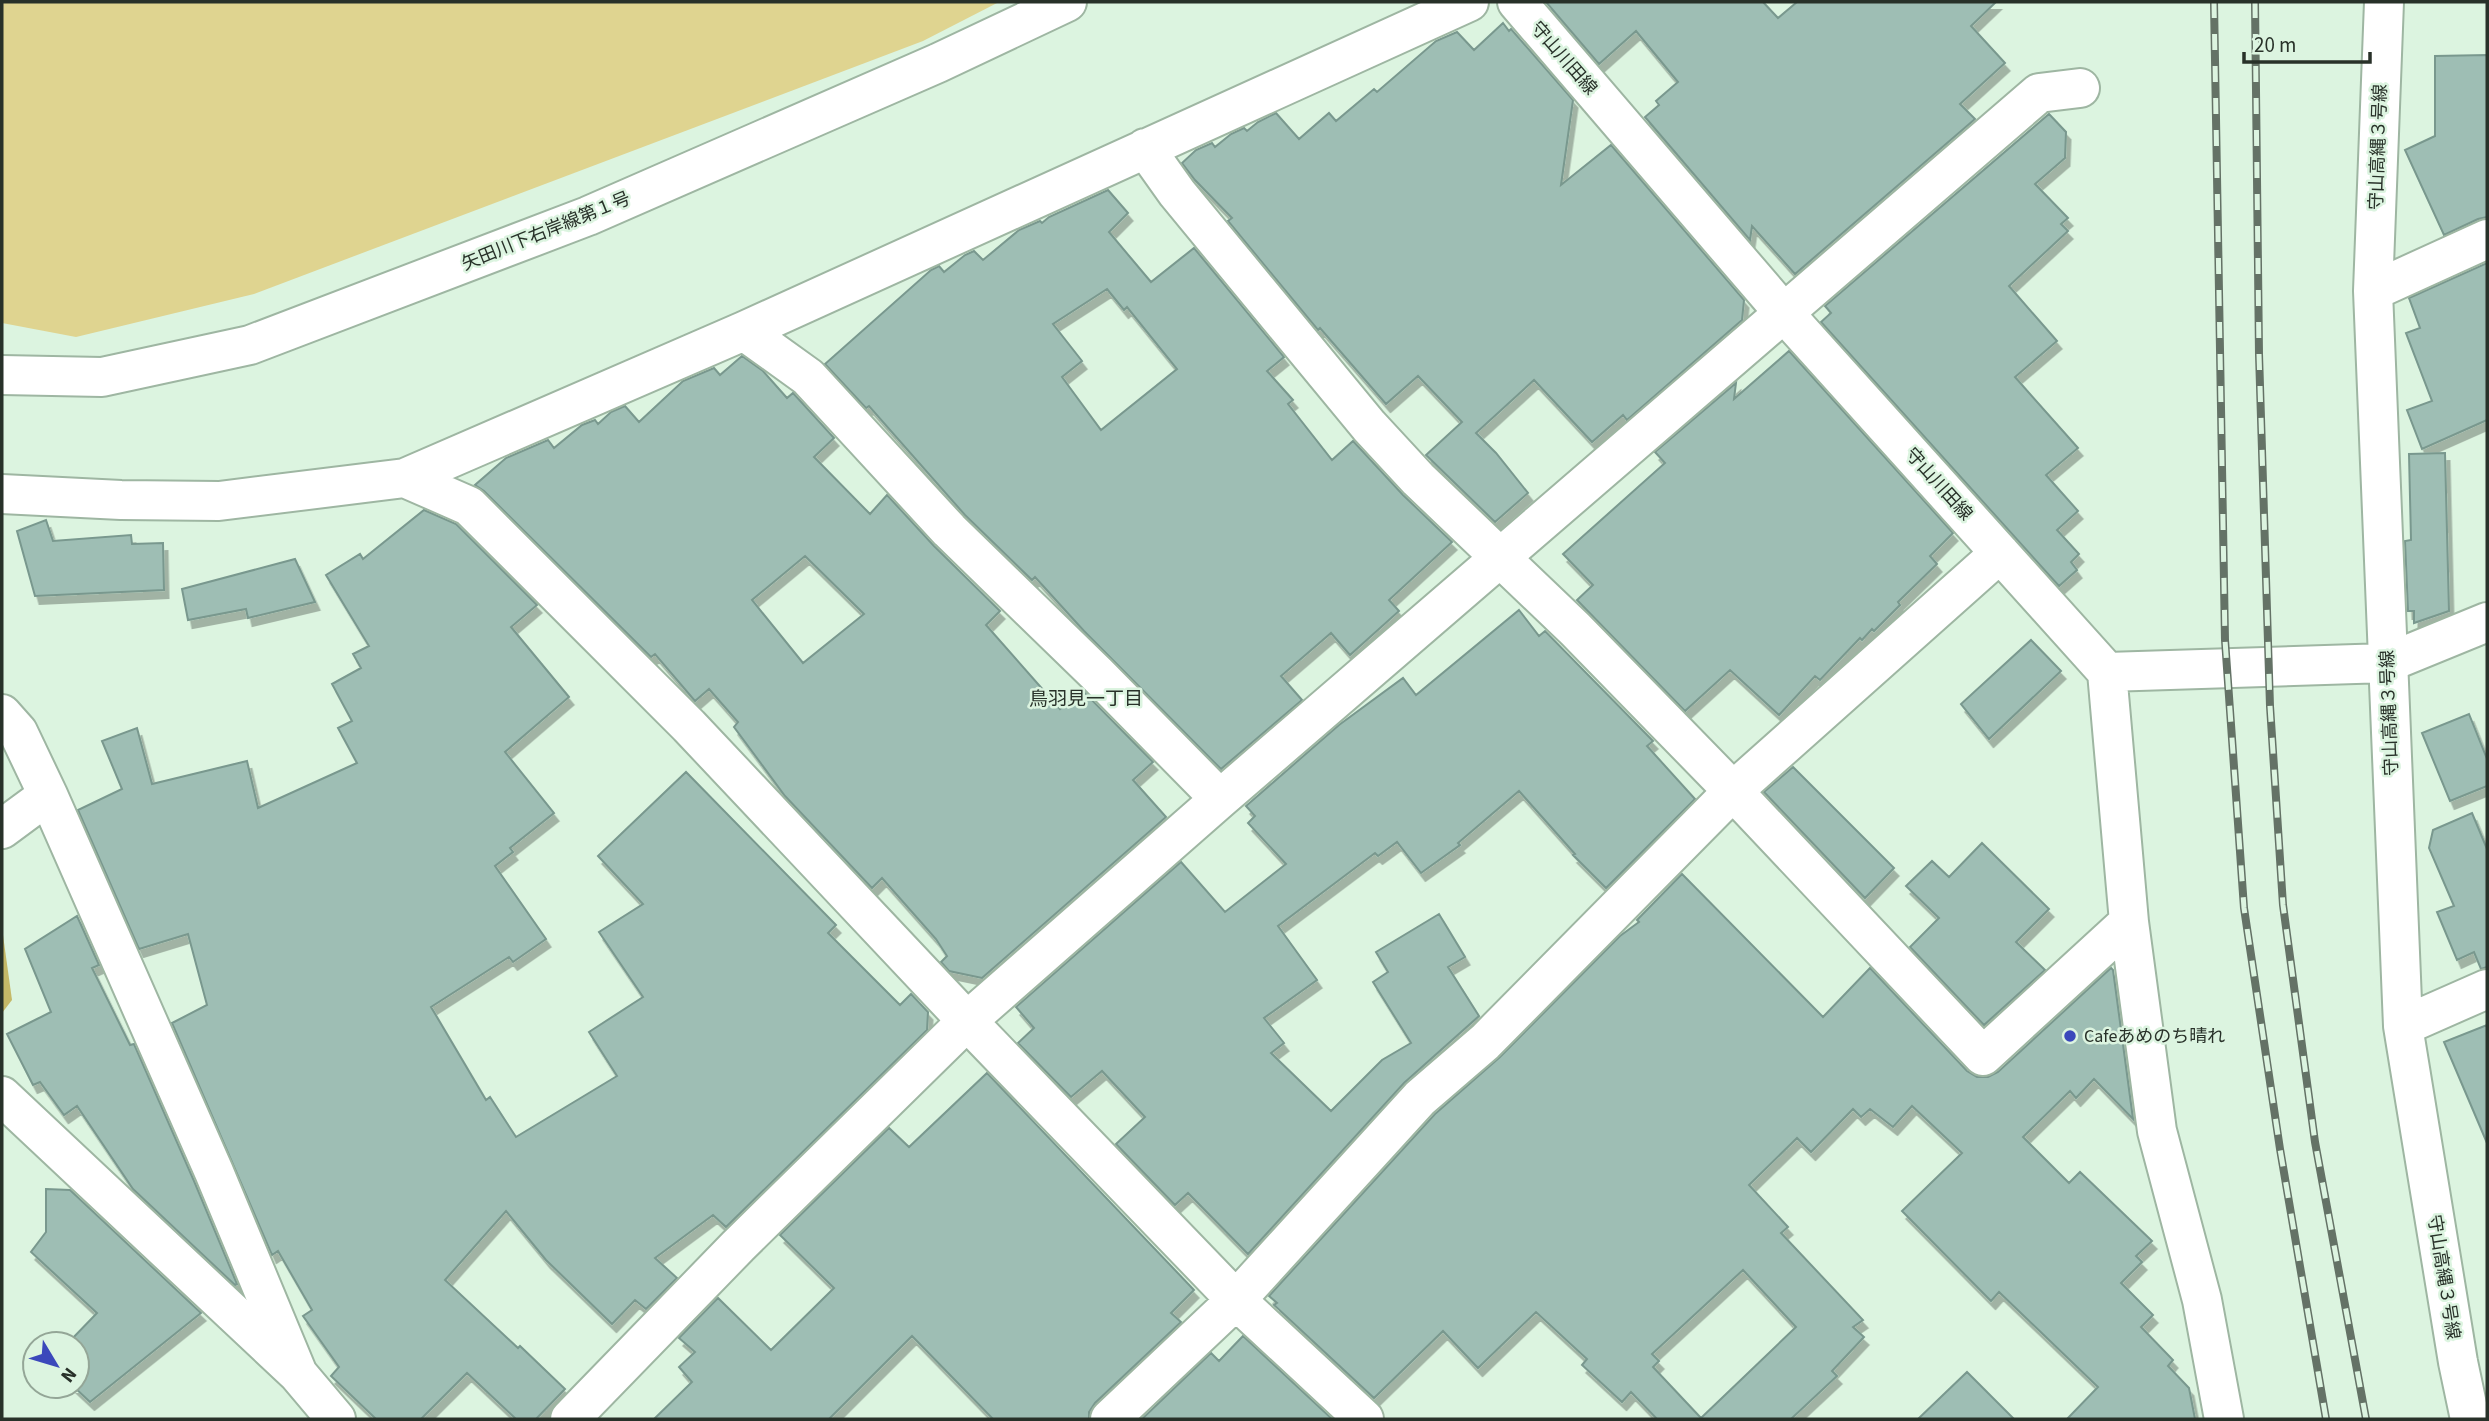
<svg xmlns="http://www.w3.org/2000/svg" width="2489" height="1421" font-family="'Source Sans 3','Noto Sans JP',sans-serif">
	<style>
		.green { fill: #dfd490 }
		.forest { fill: #c5b968 }
		.building { fill: #9ebeb4; stroke: #79988e; stroke-width: 2; fill-rule: evenodd; filter: url(#shadow) }
		.lines { fill: none; stroke-linecap: round; stroke-linejoin: round }
		.street-casing { stroke: #9eb6a2; stroke-width: 42 }
		.street { stroke: #fff; stroke-width: 38 }
		.rail-casing { stroke: #647266; stroke-width: 8 }
		.rail { stroke: #dcf4e0; stroke-width: 5; stroke-dasharray: 16; stroke-linecap: butt }
		.poi-dot { fill: #3b48bb; stroke: #dcf4e0; stroke-width: 2.5 }
		.labels { text-anchor: middle; stroke-width: 5; stroke-linejoin: round; paint-order: stroke }
		.street-label { font-size: 18px; fill: #283129; stroke: #dcf4e0 }
		.poi-label { font-size: 18px; fill: #283129; stroke: #dcf4e0; text-anchor: start }
		.neighbourhood-label { font-size: 19px; fill: #283129; stroke: #dcf4e0 }
	</style>
	<defs>
		<filter id="shadow"><feDropShadow dx="4.5" dy="8" stdDeviation="0" flood-color="#0004"/></filter>
	</defs>
	<rect width="100%" height="100%" fill="#dcf4e0"/>
	<path class="green" d="M2,2H999L923,41L254,294L76,337L2,323Z"/>
	<path class="forest" d="M2,928L12,1000L2,1013Z"/>
	<path class="building" d="M1546,2H1763L1778,18L1797,2H1996L1971,26L2005,63L1960,104L1975,119L1795,274L1752,226L1750,240L1645,117L1659,105L1656,101L1678,82L1636,31L1599,64Z
		M1503,23L1509,31L1511,29L1573,100L1561,185L1611,145L1744,300L1742,320L1627,420L1623,415L1592,442L1534,380L1476,433L1496,453L1528,493L1495,522L1426,455L1462,422L1418,376L1386,404L1320,328L1318,330L1228,221L1232,218L1195,180L1182,163L1196,150L1212,143L1215,147L1231,134L1244,128L1247,131L1258,122L1276,113L1299,139L1329,113L1336,121L1374,89L1377,92L1436,41L1457,32L1474,50Z
		M2487,55V217L2478,219L2444,235L2405,150L2435,136V56Z
		M2049,114L2066,132L2065,158L2035,184L2068,218L2061,224L2068,231L2009,286L2057,341L2015,377L2078,448L2046,475L2078,511L2057,530L2079,554L2071,562L2077,570L2059,586L1821,322L1831,313L1825,306Z
		M1108,190L1128,213L1109,232L1151,282L1194,248L1284,357L1267,371L1293,400L1288,404L1332,460L1353,441L1403,495L1452,542L1389,600L1399,611L1350,655L1331,633L1281,676L1302,700L1221,769L1084,631L1035,577L1032,580L965,515L869,406L866,408L825,364L931,270L939,266L944,272L965,255L974,251L983,260L1019,230L1040,221L1042,223L1049,217ZM1107,289L1124,310L1127,307L1177,369L1101,430L1062,377L1082,361L1053,324Z
		M2487,263V420L2422,449L2407,410L2432,401L2406,333L2420,328L2409,298Z
		M1789,351L1953,533L1930,556L1937,564L1898,602L1900,605L1874,631L1872,629L1862,640L1860,638L1820,680L1815,676L1779,715L1730,670L1685,711L1577,600L1593,585L1563,554L1665,463L1655,452L1736,383L1734,399Z
		M742,356L763,371L787,398L793,393L834,438L814,457L870,514L887,495L934,546L1000,611L986,625L1060,709L1082,690L1153,762L1133,780L1166,817L982,978L949,971L941,962L947,956L936,939L882,878L872,888L785,796L734,727L738,722L709,689L695,701L655,654L651,657L484,491L475,485L506,458L548,440L554,448L582,425L595,420L598,424L611,412L625,406L639,422L683,381L714,368L720,375ZM805,556L864,614L803,663L752,600Z
		M2445,453L2449,611L2414,623V611H2408L2405,541L2411,540L2409,454Z
		M424,510L456,524L537,605L511,627L569,697L505,752L554,813L510,848L513,852L495,866L546,939L513,962L509,957L431,1007L486,1100L490,1097L516,1137L617,1076L589,1032L643,997L599,932L643,904L598,856L686,772L836,925L828,933L900,1005L911,994L928,1012L927,1030L726,1227L713,1215L655,1258L677,1278L646,1309L635,1300L612,1324L546,1260L506,1211L445,1280L518,1348L520,1346L565,1389L536,1419H516L467,1373L421,1419H376L331,1376L339,1367L303,1316L312,1310L278,1251L272,1255L172,1023L207,1005L188,934L139,949L78,810L122,789L102,741L137,728L152,784L247,761L258,808L357,763L338,728L352,721L332,684L361,668L353,654L369,646L326,575L360,554L363,559Z
		M46,520L53,541L131,535L132,544L163,543L164,590L35,596L17,531Z
		M295,559L315,602L248,618L246,609L188,620L182,589Z
		M1519,610L1539,636L1545,631L1653,741L1647,746L1695,799L1606,888L1573,855L1575,854L1519,791L1458,843L1460,845L1421,873L1397,842L1378,856L1375,853L1278,926L1317,980L1264,1018L1284,1043L1271,1053L1331,1111L1382,1060L1411,1043L1373,982L1388,972L1376,952L1439,914L1465,957L1448,967L1479,1016L1404,1083L1248,1254L1188,1193L1175,1205L1116,1144L1145,1117L1102,1071L1071,1097L1018,1043L1034,1028L1016,1007L1181,862L1225,912L1286,864L1248,823L1255,816L1246,806L1339,725L1403,678L1416,695Z
		M2031,640L2061,671L1989,739L1961,704Z
		M2469,714L2487,759V786L2450,801L2422,733Z
		M1793,767L1894,868L1865,898L1764,792Z
		M2472,813L2487,849V967L2481,969L2474,952L2457,960L2437,912L2454,906L2429,848L2433,830Z
		M1982,843L2049,909L2016,942L2045,970L1984,1025L1910,947L1939,918L1906,886L1932,861L1949,877Z
		M1682,874L1823,1017L1870,968L1967,1071L1977,1077H1988L1998,1072L2111,968L2113,970L2133,1119L2094,1079L2076,1098L2070,1091L2023,1137L2069,1183L2080,1172L2152,1241L2136,1256L2142,1262L2121,1283L2153,1315L2141,1327L2173,1360L2168,1366L2189,1388L2195,1419H2067L2098,1387L1999,1292L1991,1301L1902,1211L1962,1153L1912,1106L1893,1127L1870,1109L1861,1117L1853,1109L1811,1152L1797,1138L1749,1185L1788,1227L1781,1233L1863,1320L1853,1327L1864,1337L1832,1371L1837,1376L1791,1419H1657L1631,1392L1622,1402L1582,1365L1587,1359L1536,1312L1478,1368L1443,1331L1374,1398L1274,1305L1277,1303L1269,1296L1435,1114L1500,1057L1620,936L1639,922L1637,920ZM1743,1270L1796,1327L1701,1418L1653,1367L1659,1361L1652,1354Z
		M77,916L99,965L92,968L130,1045L134,1044L194,1181L237,1284L235,1285L133,1189L77,1106L64,1115L40,1082L33,1085L7,1034L51,1012L25,949Z
		M2487,1025V1143L2444,1042Z
		M987,1073L1194,1290L1171,1313L1181,1322L1095,1403L1089,1412V1419H993L912,1336L829,1419H654L692,1382L679,1367L695,1352L679,1338L718,1298L771,1350L834,1288L780,1235L889,1128L909,1147Z
		M46,1189L70,1190L201,1313L90,1402L73,1386H77V1344H67L97,1313L31,1252L46,1232Z
		M1243,1336L1332,1419H1142L1211,1353L1219,1361Z
		M1967,1372L2014,1419H1918Z"/>
	<g class="lines">
		<defs>
			<path id="street" d="M1517,2L1783,312L2107,672L2387,663L2487,622
				M2384,2L2373,291L2403,1026L2458,1362L2470,1419
				M1145,148L1177,193L1369,426L1418,479L1575,629L1733,791L1983,1056L2129,922
				M2373,291L2487,239
				M744,331L808,377L949,530L1097,674L1220,799
				M2,375L102,377L250,345L588,216L938,63L1067,2
				M405,478L469,506L689,726L967,1021L1236,1300L1364,1419
				M2,494L121,500L219,501L405,478L744,331L1469,2
				M2107,672L2129,922L2157,1131L2202,1300L2224,1419
				M2,714L18,732L48,795L214,1172L298,1374
				M2,829L48,795
				M2403,1026L2487,989
				M2,1096L298,1374L336,1419
				M570,1419L738,1246L967,1021L1220,799L2039,93L2080,88
				M1110,1419L1236,1300L1420,1098L1485,1042L1733,791L2000,553"/>
		</defs>
		<use href="#street" class="street-casing"/>
		<use href="#street" class="street"/>
		<defs>
			<path id="rail" d="M2214,2L2225,640L2244,908L2280,1149L2326,1419
				M2255,2L2259,354L2270,706L2283,905L2315,1142L2366,1419"/>
		</defs>
		<use href="#rail" class="rail-casing"/>
		<use href="#rail" class="rail"/>
	</g>
	<circle class="poi-dot" cx="2070" cy="1036" r="7"/>
	<g class="labels">
		<g class="street-label">
			<text transform="translate(1564 58) rotate(49)" y="6">守山川田線</text>
			<text transform="translate(2378 147) rotate(-88)" y="6">守山高縄３号線</text>
			<text transform="translate(546 231) rotate(-22)" y="6">矢田川下右岸線第１号</text>
			<text transform="translate(1939 484) rotate(48)" y="6">守山川田線</text>
			<text transform="translate(2389 713) rotate(-92)" y="6">守山高縄３号線</text>
			<text transform="translate(2444 1277) rotate(81)" y="6">守山高縄３号線</text>
		</g>
		<g class="poi-label">
			<text x="2084" y="1042">Cafeあめのち晴れ</text>
		</g>
		<g class="neighbourhood-label">
			<text x="1086" y="705">鳥羽見一丁目</text>
		</g>
	</g>
	<rect width="2489" height="1421" fill="none" stroke="#283129" stroke-width="7"/>
	<g transform="translate(56 1365) rotate(128)"><circle r="33" fill="#dcf4e0" stroke="#94a697" stroke-width="2"/>
	<path d="M0-5L12 26L0 18L-12 26Z" fill="#3b48bb"/>
	<text y="-10" font-size="19" font-weight="bold" text-anchor="middle" fill="#283129">N</text>
	</g>
	<path d="M2244 52v10h126v-10" fill="none" stroke="#283129" stroke-width="3.5"/>
	<text x="2254" y="52" font-size="21" fill="#283129" stroke="#dcf4e0" stroke-width="5" paint-order="stroke">20 m</text>
</svg>
